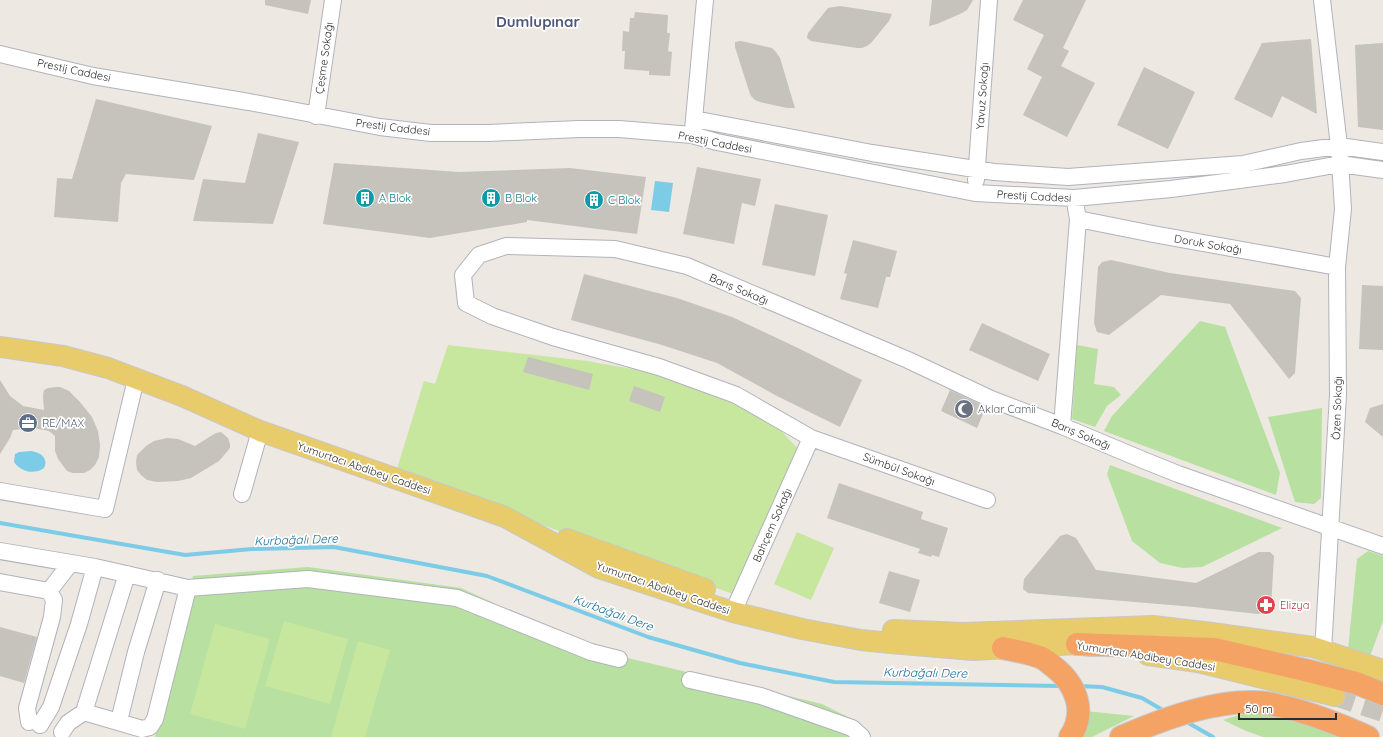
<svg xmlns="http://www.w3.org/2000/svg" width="1383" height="737" font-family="Quicksand,sans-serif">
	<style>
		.green { fill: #b7e0a1 }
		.pitch { fill: #c7e69e }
		.water { fill: #7ccbe7 }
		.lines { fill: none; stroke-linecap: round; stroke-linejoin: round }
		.stream { stroke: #7ccbe7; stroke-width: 4 }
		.building { fill: #c6c2bc }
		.major-tunnel { stroke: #c7c3bd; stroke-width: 20; stroke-dasharray: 20 10; stroke-linecap: butt }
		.minor-casing { stroke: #b1b3bc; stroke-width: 18 }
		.major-casing { stroke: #c8c8c8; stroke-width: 22 }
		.highway-casing { stroke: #c8c8c8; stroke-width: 24 }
		.minor { stroke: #fff; stroke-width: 16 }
		.major { stroke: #e8cb6b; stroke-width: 20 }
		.highway { stroke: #f4a365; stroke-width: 22 }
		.labels { text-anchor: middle; stroke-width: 3.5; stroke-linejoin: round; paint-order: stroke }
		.street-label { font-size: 11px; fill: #2d2d2d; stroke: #fff }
		.culture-label { font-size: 11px; fill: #0d838f; stroke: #fff; text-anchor: start }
		.worship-label { font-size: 11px; fill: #5b616d; stroke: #fff; text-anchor: start }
		.service-label { font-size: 11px; fill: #4e5e75; stroke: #fff; text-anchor: start }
		.health-label { font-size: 11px; fill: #be3a42; stroke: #fff; text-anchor: start }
		.water-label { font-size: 12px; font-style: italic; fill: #176b97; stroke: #fff }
		.district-label { font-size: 15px; font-weight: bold; fill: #50577b; stroke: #fff }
	</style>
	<rect width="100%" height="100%" fill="#ede8e1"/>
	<path class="green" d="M1200,321L1225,327L1280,473L1276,495L1104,431L1112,416Z
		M1077,345L1098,349L1094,384L1114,387L1121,395L1107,406L1095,427L1072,419Z
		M1322,408L1321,498L1314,504L1295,502L1268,417Z
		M1110,465L1282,528L1202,567L1183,568L1160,563L1132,541L1107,474Z
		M1368,551L1383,556V621L1370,656L1348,650L1357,559Z
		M308,567L461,588L598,651L822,704L850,718L866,737H155L192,583L193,576Z
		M1085,711L1134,716L1092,737H1078Z
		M1246,713L1286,716L1344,737H1263L1246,731L1223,720Z"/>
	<path class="pitch" d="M448,345L587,361L700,381L768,417L803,454L736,595L396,472L424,381L435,384Z
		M797,532L834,548L811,600L774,584Z
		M284,621L348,639L330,704L265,686Z
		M215,624L270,639L245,729L190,714Z
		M358,641L390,650L365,737H331Z"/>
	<path class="water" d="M655,181L673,183L669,212L651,210Z
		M31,451C40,452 49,458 44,468C34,475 21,472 14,462L15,454L19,452Z"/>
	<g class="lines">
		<path class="stream" d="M0,523L185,555L252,549L334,547L487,576L648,637L740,663L834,682L1061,686
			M1078,686L1102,687L1142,698L1166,712
			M1185,721L1213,737"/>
	</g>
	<path class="building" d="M265,0H311L308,14L265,5Z
		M932,0H973L967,10L962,13L937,24L929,26Z
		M1023,0H1086L1063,48L1069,51L1061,66L1095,83L1067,137L1023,115L1042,77L1027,69L1044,35L1013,20Z
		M840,6L892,14L889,21L871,43L867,46L862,48H857L811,41L807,38L808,33L828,8Z
		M635,12L668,15L667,33H670L668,51L672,52L670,76L649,75V71L624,69L625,51H622L623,31L629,32L630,18H634Z
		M1311,39L1317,114L1282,96L1272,118L1234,99L1262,43Z
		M741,41L772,48L776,52L780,58L795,108H787L760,102L755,100L751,96L749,91L735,47V42Z
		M1383,43V130L1358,127L1355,45Z
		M1144,67L1195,92L1168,149L1117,125Z
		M96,99L212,126L194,180L126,174L121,183L118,222L54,217L57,178L72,179Z
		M258,133L299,142L273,224L193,221L203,179L245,183Z
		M334,163L459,172L570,168L646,177L637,234L527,220V222L430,238L323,224Z
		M697,167L761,179L755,206L742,203L734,244L683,234Z
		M775,204L828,215L815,276L762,265Z
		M853,240L897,251L890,277H886L878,308L840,299L847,274L844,273Z
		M1111,260L1170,273L1295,291L1301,298L1295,373L1289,379L1230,304L1161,295L1109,335L1097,332L1094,323L1098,267L1102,262Z
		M584,274L677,298L732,317L800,349L862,380L840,427L777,396L717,363L662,345L571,320Z
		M1362,285L1383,286V350L1359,349Z
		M982,323L1050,354L1038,381L969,350Z
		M528,357L593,374L589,390L523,372Z
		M0,380L10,396L23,406L44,410L43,396L44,390L48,388L56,387H60L69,391L80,402L92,417L98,431L100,445L99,457L95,465L90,470L84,473H73L67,471L58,459L55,451V436L49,431L34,428L13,430L10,438L0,454Z
		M634,386L665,397L660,412L629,401Z
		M950,390L986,407L977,428L941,411Z
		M1383,404V437L1365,422L1370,408Z
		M221,432L228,438L230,444V448L219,461L191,478L178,481L157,482L147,480L141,475L137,470L136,462L137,455L146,446L154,441L167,438L178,439L195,446L216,433Z
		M839,483L923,512L921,519L948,528L939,557L932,555L931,557L918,553L920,549L827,518Z
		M1067,534L1076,538L1096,570L1196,583L1259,552H1270L1274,556L1271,607L1266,612L1258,614L1194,607L1028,593L1023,589L1024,579L1060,536Z
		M889,571L920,580L910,612L879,603Z
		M0,627L37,637L24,683L0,676Z"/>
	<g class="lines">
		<path class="major-tunnel" d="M1335,696L1383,712"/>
		<defs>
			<path id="minor" d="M1322,0L1339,146L1343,209L1337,267L1338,395L1323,651
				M0,54L93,76L249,102L380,127L431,133H488L579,129H619L692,135L717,142L975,193L1074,198L1171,189L1285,174L1340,164L1383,170
				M316,116L333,0
				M694,119L872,153L994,172L1068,177L1243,164L1301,151L1339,146L1383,152
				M693,130L705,0
				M976,180L989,0
				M1078,219L1153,234L1337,267
				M1062,426L1078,219L1076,208
				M0,491L105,509L136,379
				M242,494L260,431
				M987,500L811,438L736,395L659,367L553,337L492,316L466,303L463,275L479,255L506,246L615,249L687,266L908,360L991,399L1062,426L1143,460L1178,474L1383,546
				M0,551L95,567L188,588L308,579L457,598L591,652L619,659
				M0,582L49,591L70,564
				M733,612L811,438
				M690,680L761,696L852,728L862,737
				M84,712L142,729L150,727L155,719L188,588
				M119,721L136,652L158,580
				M29,722L27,708L52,617L54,600L49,591
				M40,725L51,707L79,624L95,567
				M62,732L68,723L84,712L127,574"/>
			<path id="major" d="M0,347L63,356L108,368L182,396L260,431L505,517L599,568L733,612L802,629L861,640L891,643L973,650L1077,644L1093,646
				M567,539L705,589
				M893,630L964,633L1153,626L1212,633L1313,647L1383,670
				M1148,655L1198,662L1335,696"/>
			<path id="highway" d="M1077,644L1214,649L1305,670L1356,683L1383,694
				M1003,648C1016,651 1030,653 1042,658C1046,660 1050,664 1054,667C1076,684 1087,712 1070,737
				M1121,737C1163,719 1220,697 1267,703C1273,704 1279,706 1285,707C1314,714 1341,725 1368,737"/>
		</defs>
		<use href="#minor" class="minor-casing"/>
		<use href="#major" class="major-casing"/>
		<use href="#highway" class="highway-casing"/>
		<use href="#minor" class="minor"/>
		<use href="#major" class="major"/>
		<use href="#highway" class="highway"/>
	</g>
	<defs>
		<symbol id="building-disc" viewBox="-11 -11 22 22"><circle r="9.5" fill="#0f9aa8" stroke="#fff"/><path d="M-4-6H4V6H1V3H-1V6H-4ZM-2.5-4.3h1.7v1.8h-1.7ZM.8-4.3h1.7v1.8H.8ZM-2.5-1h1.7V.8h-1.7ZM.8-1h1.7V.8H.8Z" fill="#fff"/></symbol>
		<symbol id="mosque-disc" viewBox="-11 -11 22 22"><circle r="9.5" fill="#6b7280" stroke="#fff"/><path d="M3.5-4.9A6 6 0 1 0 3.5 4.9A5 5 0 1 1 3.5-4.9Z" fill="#fff"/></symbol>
		<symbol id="office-disc" viewBox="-11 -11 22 22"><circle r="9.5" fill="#5c6f8a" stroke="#fff"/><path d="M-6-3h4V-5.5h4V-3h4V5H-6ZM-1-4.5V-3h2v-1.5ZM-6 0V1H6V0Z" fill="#fff"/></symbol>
		<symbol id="pharmacy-disc" viewBox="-11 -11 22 22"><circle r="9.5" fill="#e0444e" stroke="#fff"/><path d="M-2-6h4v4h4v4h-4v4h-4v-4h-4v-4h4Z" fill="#fff"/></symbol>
	</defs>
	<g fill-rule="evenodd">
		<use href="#building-disc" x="354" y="187" width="22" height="22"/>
		<use href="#building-disc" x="480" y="187" width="22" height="22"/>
		<use href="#building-disc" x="583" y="189" width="22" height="22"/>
		<use href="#mosque-disc" x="953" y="398" width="22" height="22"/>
		<use href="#office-disc" x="17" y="412" width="22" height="22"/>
		<use href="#pharmacy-disc" x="1255" y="594" width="22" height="22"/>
	</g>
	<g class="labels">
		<g class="street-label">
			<text transform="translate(324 58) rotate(-82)" y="4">Çeşme Sokağı</text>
			<text transform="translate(74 70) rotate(12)" y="4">Prestij Caddesi</text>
			<text transform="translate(982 96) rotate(-86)" y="4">Yavuz Sokağı</text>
			<text transform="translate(393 127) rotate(7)" y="4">Prestij Caddesi</text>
			<text transform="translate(715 142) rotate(11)" y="4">Prestij Caddesi</text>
			<text transform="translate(1034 196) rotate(3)" y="4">Prestij Caddesi</text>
			<text transform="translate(1208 244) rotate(10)" y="4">Doruk Sokağı</text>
			<text transform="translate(739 289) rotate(23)" y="4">Barış Sokağı</text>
			<text transform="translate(1337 408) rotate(-88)" y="4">Özen Sokağı</text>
			<text transform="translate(1081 434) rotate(23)" y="4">Barış Sokağı</text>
			<text transform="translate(364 468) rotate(19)" y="4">Yumurtacı Abdibey Caddesi</text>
			<text transform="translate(899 469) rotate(20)" y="4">Sümbül Sokağı</text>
			<text transform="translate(772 525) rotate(-66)" y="4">Bahçem Sokağı</text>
			<text transform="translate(663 588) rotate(19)" y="4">Yumurtacı Abdibey Caddesi</text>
			<text transform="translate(1146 656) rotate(9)" y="4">Yumurtacı Abdibey Caddesi</text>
		</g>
		<g class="culture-label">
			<text x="379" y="202">A Blok</text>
			<text x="505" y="202">B Blok</text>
			<text x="608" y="204">C Blok</text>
		</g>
		<g class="worship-label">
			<text x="978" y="413">Aklar Camii</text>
		</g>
		<g class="service-label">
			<text x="42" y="427">RE/MAX</text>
		</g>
		<g class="health-label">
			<text x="1280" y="609">Elizya</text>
		</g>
		<g class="water-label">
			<text transform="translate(296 540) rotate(-2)" y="4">Kurbağalı Dere</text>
			<text transform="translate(613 613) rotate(20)" y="4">Kurbağalı Dere</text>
			<text transform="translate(925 673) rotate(1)" y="4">Kurbağalı Dere</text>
		</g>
		<g class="district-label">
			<text x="538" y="27">Dumlupınar</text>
		</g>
	</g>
	<path d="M1239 713v6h97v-6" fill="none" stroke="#2d2d2d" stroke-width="2"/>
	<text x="1245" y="713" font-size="12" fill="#2d2d2d" stroke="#ffffff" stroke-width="3" paint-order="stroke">50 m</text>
</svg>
